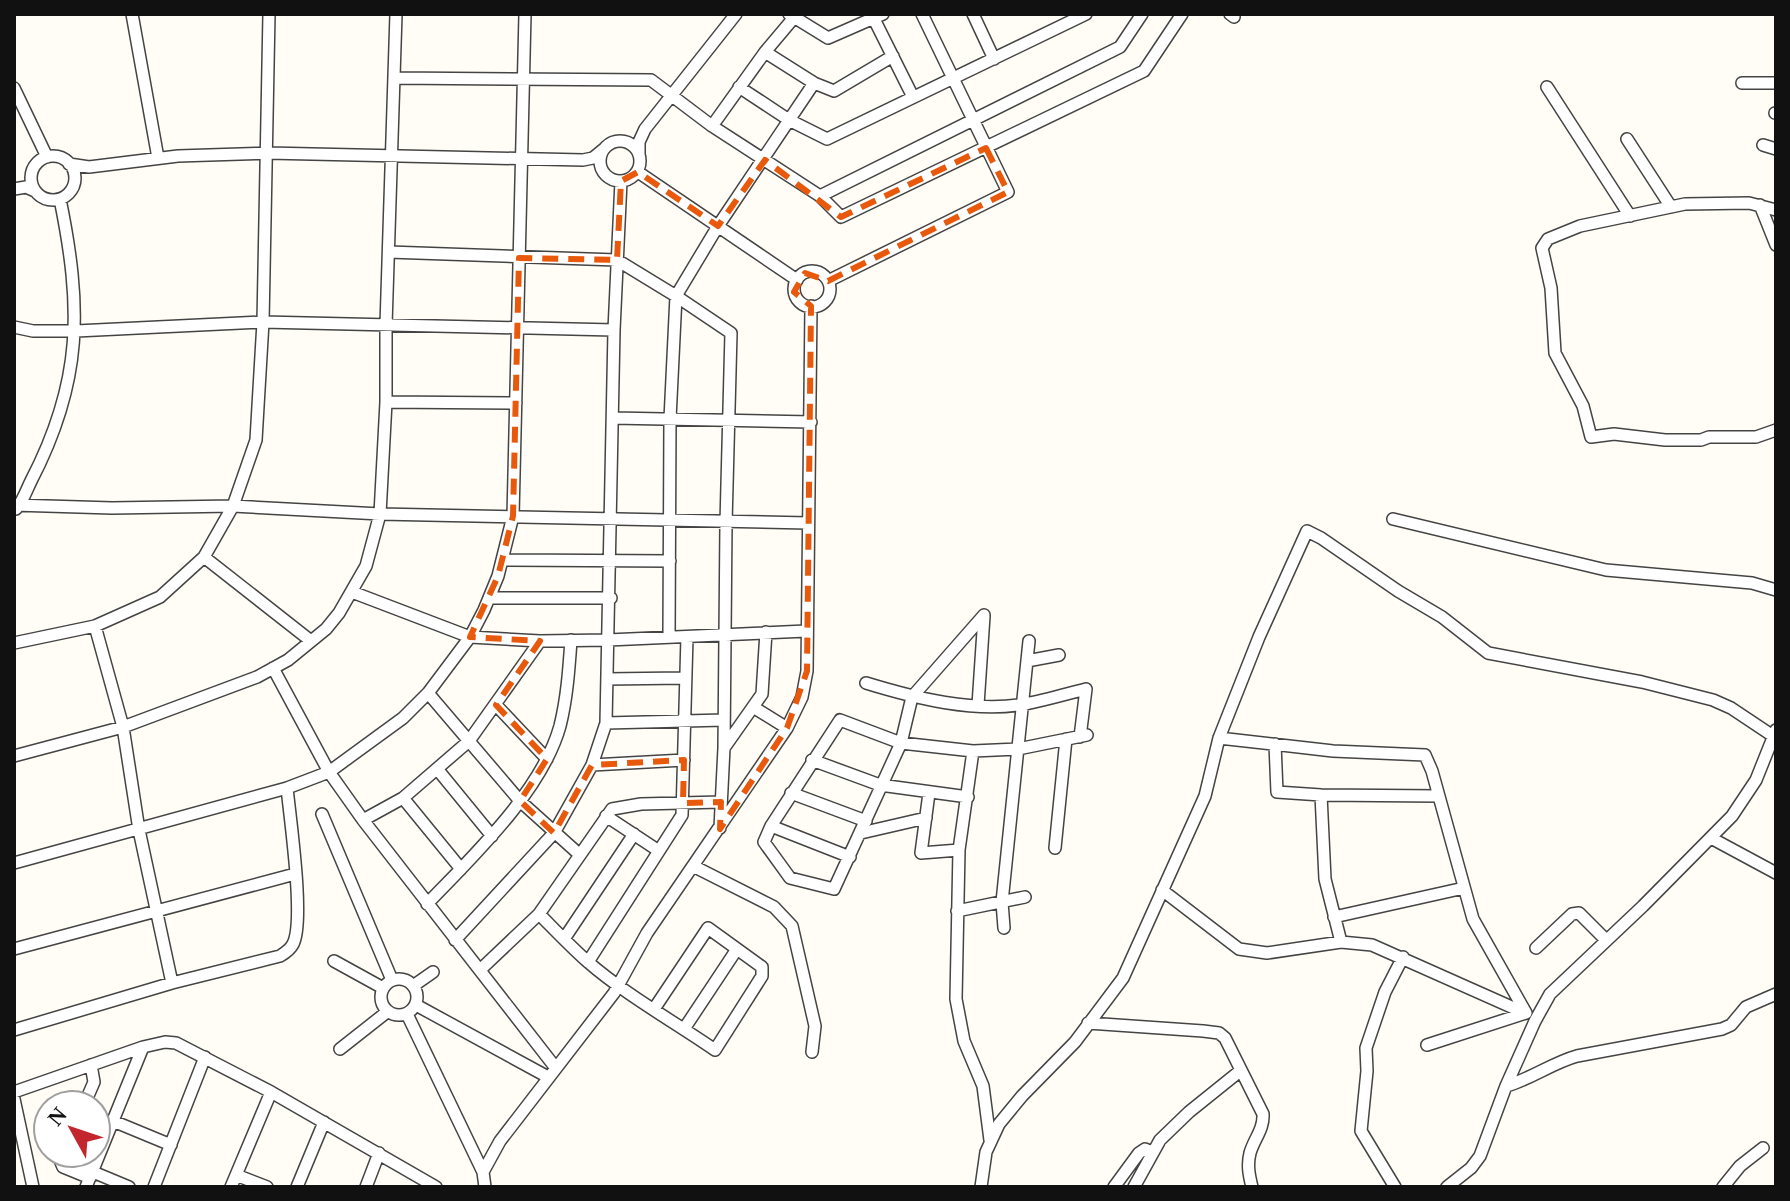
<svg xmlns="http://www.w3.org/2000/svg" width="1790" height="1201" font-family="Georgia,serif">
	<style>
		.lines { fill: none; stroke-linecap: round; stroke-linejoin: round }
		.minor-casing { stroke: #444; stroke-width: 14 }
		.minor { stroke: #fff; stroke-width: 11 }
		.marked { fill: none; stroke: #e8590c; stroke-width: 6; stroke-dasharray: 16 10; stroke-linejoin: round }
	</style>
	<rect width="100%" height="100%" fill="#fffdf5"/>
	<g class="lines">
		<defs>
			<path id="minor" d="M132,14L158,158
				M789,14L828,38L883,14
				M973,14L994,59
				M1230,14L1234,17
				M874,19L913,97
				M765,52L814,83L834,91L893,56
				M394,78L651,80L712,126L820,196L1120,47L1142,14
				M1742,83H1776
				M739,87L789,120L827,139L1086,14
				M1547,87L1630,216
				M14,88L47,157
				M1775,113H1776
				M712,126L765,52L797,14
				M1627,139L1671,207
				M600 161a20 20 0 1 1 40 0a20 20 0 1 1-40 0Z
				M1763,145L1776,149
				M639,154V142L645,129L736,14
				M31 178a22 22 0 1 1 44 0a22 22 0 1 1-44 0Z
				M69,164L89,167L178,156L268,153L583,160L593,158L604,149
				M638,172L797,280
				M621,181L614,330L606,723L592,765L684,760
				M14,189L26,187L35,191
				M820,196L841,217L1144,71L1182,14
				M1760,205L1776,245
				M1776,210L1749,203L1685,204L1580,226L1548,239L1542,248L1551,288L1555,353L1583,406L1591,437L1614,434L1665,440H1701L1709,437H1756L1776,430
				M389,252L617,260L676,296L731,333L726,523L724,748L720,828
				M794 289a18 18 0 1 1 36 0a18 18 0 1 1-36 0Z
				M828,281L1008,192L922,14
				M14,327L33,331H76L263,322L614,330
				M386,402L516,403
				M613,418L811,422
				M14,505L112,508L233,506L380,514L808,523
				M16,509C23,501 26,491 31,481C83,381 82,307 60,199
				M1393,519L1606,570L1752,583L1776,590
				M204,557L311,641
				M502,560L670,561
				M352,592L470,637L540,641L608,640L806,631
				M489,598H611
				M95,626L123,727L139,830L172,983
				M669,637L670,419L676,296L718,226L814,83
				M14,643L95,626L160,597L204,557L233,506L256,440L263,322L269,14
				M1027,661L1059,655
				M273,668L329,772L363,820L555,1067
				M607,679L684,678
				M866,683C915,698 974,713 1025,704C1046,700 1066,694 1086,689L1080,737
				M428,693L520,801L580,855
				M496,705L547,759
				M978,705L984,616
				M753,707L787,728
				M606,723L724,720
				M1219,738L1333,751L1425,755L1432,771L1473,919L1526,1013L1427,1045
				M1275,744L1277,792L1321,795L1439,796
				M724,748L762,694L766,632
				M973,751L959,850L956,999L964,1041L983,1086L990,1140
				M14,756L123,727L257,677L288,660L326,629L339,613L366,566L380,514L386,402V325L396,14
				M812,760L880,785L968,797
				M438,770L492,836
				M791,793L866,821
				M929,793L921,853L959,850
				M1321,795L1325,879L1341,942
				M403,798L461,869
				M322,814L392,980
				M606,816L659,851
				M363,820L403,798L469,741L540,641
				M771,826L764,842L790,878L834,889L901,743L912,697L984,615
				M861,833L926,818
				M1711,838L1776,873
				M1055,848L1066,739
				M850,857L771,826L840,720L901,743L973,751L1018,749L1087,735
				M14,863L287,788L329,772L403,718L428,693L470,637L484,610L498,576L513,516L525,14
				M693,866L774,907L792,926L815,1026L812,1052
				M1162,890L1239,949L1267,953L1341,942L1372,945L1525,1013
				M427,904C473,856 542,791 560,726C567,698 569,669 571,640
				M957,911L1025,897
				M539,914C555,930 571,947 588,962C626,995 673,1021 715,1050L762,976V967L708,928L654,1009
				M1334,917L1464,888
				M1004,928L1002,902L1029,641
				M564,939L634,834
				M455,940L554,833L592,765
				M1536,948L1572,914L1579,913L1606,940
				M14,949L295,874
				M334,961L383,988
				M588,962L682,815L687,637
				M480,970L539,914L612,809L641,804L721,802
				M381 997a18 18 0 1 1 36 0a18 18 0 1 1-36 0Z
				M413,986L433,972
				M416,1005L548,1077
				M407,1014L483,1172L485,1187
				M1088,1023L1203,1031L1219,1033L1225,1038L1263,1114C1264,1129 1254,1139 1250,1153C1247,1165 1249,1175 1252,1187
				M684,1029L737,949
				M14,1030L172,983L280,956C285,953 290,950 293,944C305,921 290,818 287,788
				M340,1049L387,1012
				M1506,1086C1531,1079 1552,1063 1577,1056L1722,1029L1731,1025L1746,1007L1776,994
				M14,1092L143,1047L165,1042L176,1043L271,1092L436,1187
				M14,1099L33,1187
				M84,1105L94,1082L91,1065
				M113,1121L171,1145
				M63,1153L60,1160L63,1167L90,1178
				M61,1158L94,1168
				M93,1172L129,1187
				M483,1172L500,1141L614,993L647,933L787,728L802,697L807,671L811,306
				M236,1175L267,1187
				M86,1187L143,1047
				M154,1187L205,1057
				M231,1187L271,1092
				M297,1187L324,1122
				M366,1187L379,1153
				M981,1187L986,1152L999,1124L1022,1096L1075,1042L1123,978L1205,796L1219,738L1259,637L1307,531L1321,538L1398,591L1442,617L1488,653L1642,682L1713,700L1731,708L1773,736
				M1114,1187L1139,1153L1145,1149L1152,1152
				M1134,1187L1160,1140L1189,1112L1240,1071
				M1395,1187L1361,1131L1367,1071L1366,1048L1385,992L1403,957
				M1447,1187L1471,1168L1480,1156L1506,1086L1535,1021L1550,994L1643,906L1732,816L1756,780L1776,730
				M1723,1187L1740,1166L1763,1148"/>
		</defs>
		<use href="#minor" class="minor-casing"/>
		<use href="#minor" class="minor"/>
	</g>
	<path class="marked" d="M986,148L1008,192L828,281L805,273L794,292L811,306L807,671L787,728L720,829L721,802L683,803L684,760L592,765L554,833L520,801L547,759L496,705L540,641L470,637L498,576L513,516L519,258L617,260L621,181L638,172L718,226L765,160L841,217Z"/>
	<rect width="1790" height="1201" fill="none" stroke="#111111" stroke-width="32"/>
	<g transform="translate(72 1129) rotate(310)"><circle r="38" fill="#ffffff" stroke="#a0a0a0" stroke-width="2"/>
	<path d="M0-6L14 30L0 20L-14 30Z" fill="#c4262e"/>
	<text y="-12" font-size="22" font-weight="bold" text-anchor="middle" fill="#111111">N</text>
	</g>
</svg>
